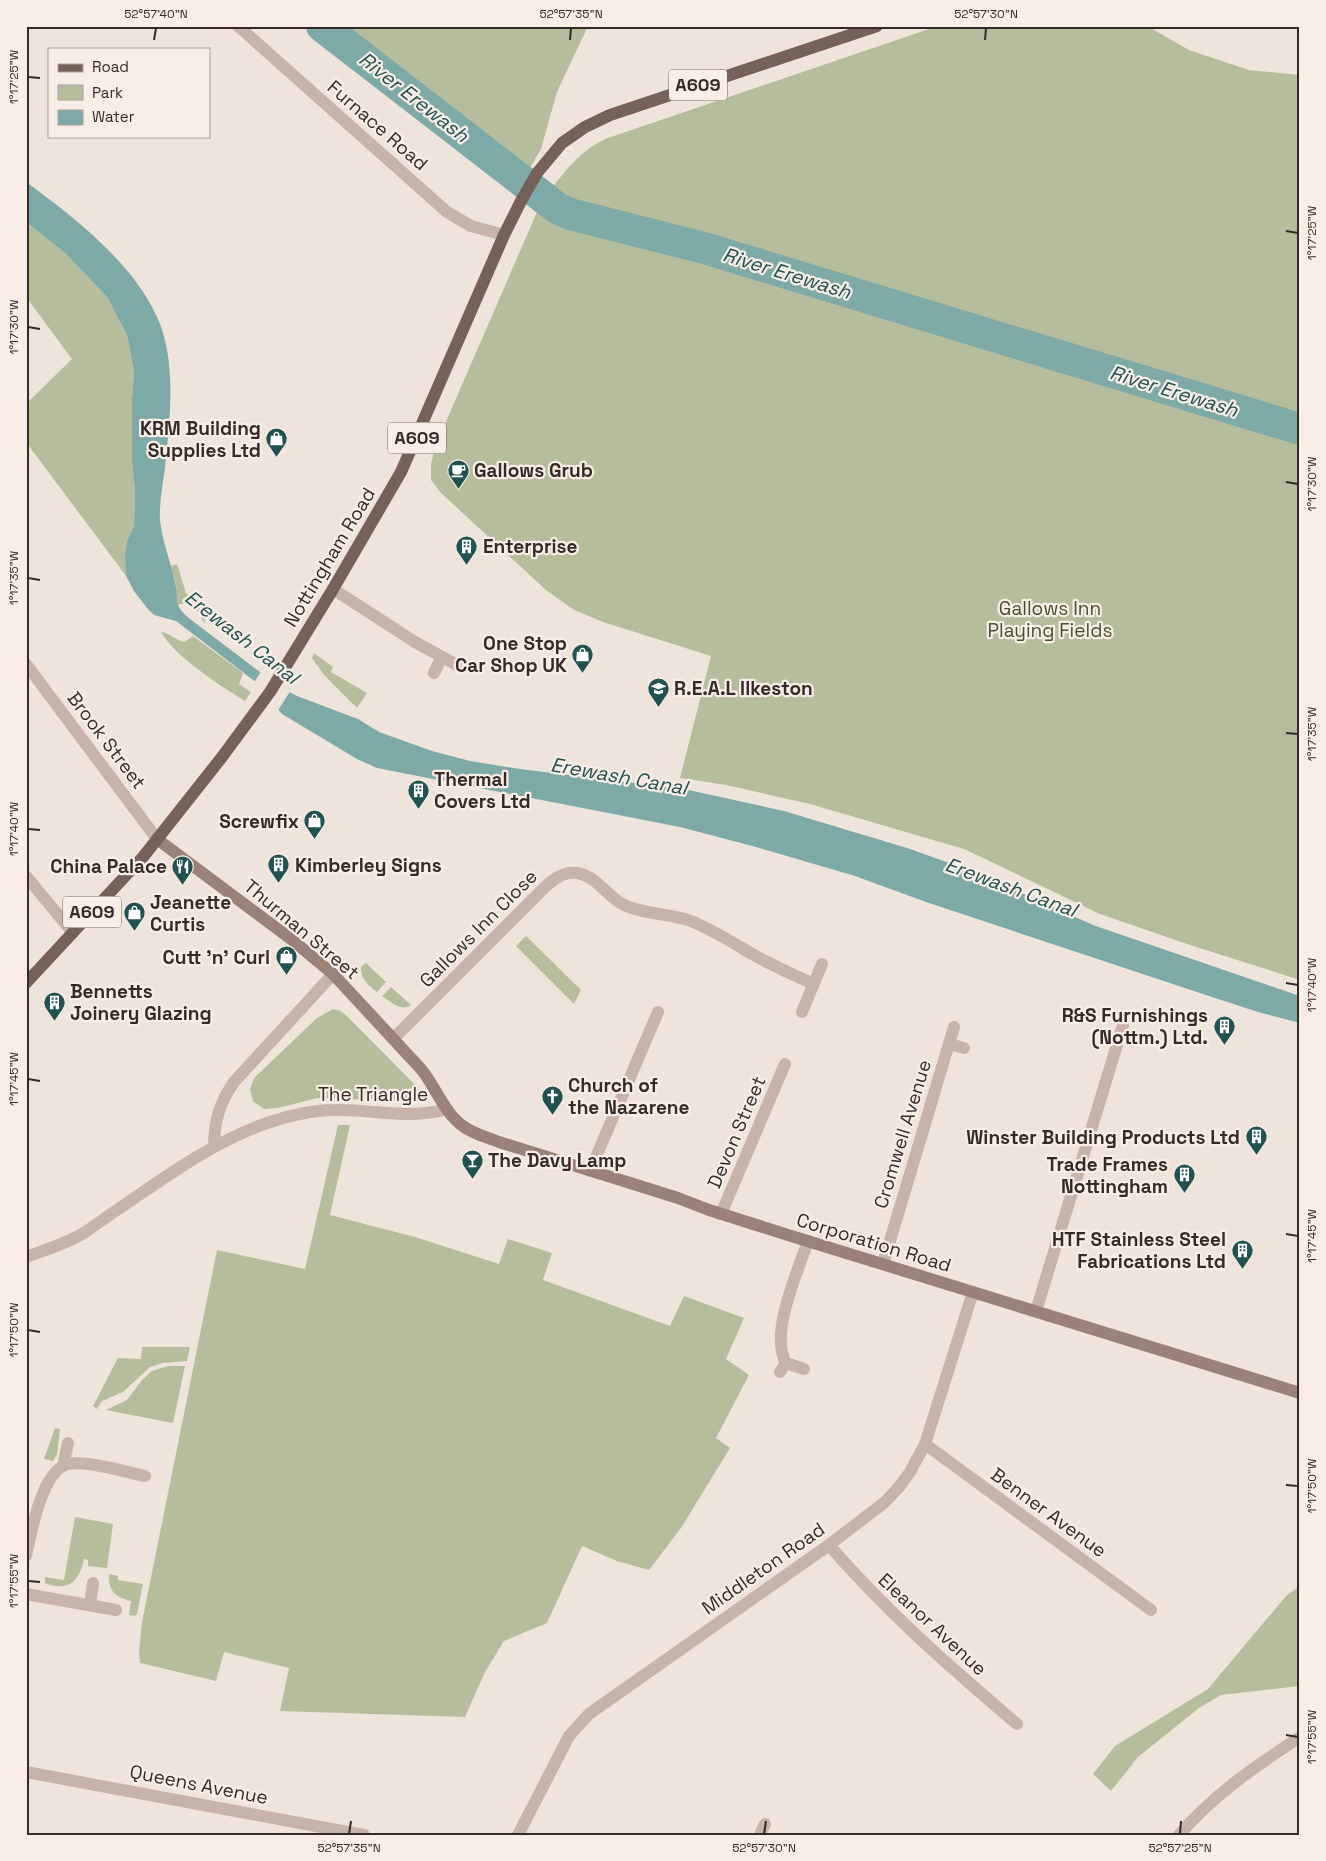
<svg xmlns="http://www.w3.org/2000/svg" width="1326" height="1861" font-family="'Space Grotesk',sans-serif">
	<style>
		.green { fill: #b6bd9d }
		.water { fill: #7daaa7 }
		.pier { fill: #efe4db }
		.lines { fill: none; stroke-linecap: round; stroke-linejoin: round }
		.river { stroke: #7daaa7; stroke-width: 32 }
		.street { stroke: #c6b3a9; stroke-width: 12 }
		.secondary { stroke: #9a827a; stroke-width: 12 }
		.primary { stroke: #75605a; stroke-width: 12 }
		.ticks { fill: none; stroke: #342a28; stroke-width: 2 }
		.labels { text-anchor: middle; stroke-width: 4.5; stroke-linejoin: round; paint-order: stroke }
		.shield { fill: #f8eee7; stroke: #6f6561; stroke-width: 1 }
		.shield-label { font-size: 18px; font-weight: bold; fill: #342a28 }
		.street-label { font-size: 19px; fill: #342a28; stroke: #f8eee7 }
		.poi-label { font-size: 19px; font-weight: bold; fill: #342a28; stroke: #f8eee7; text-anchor: end }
		.park-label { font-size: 19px; fill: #47502e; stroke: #f8eee7 }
		.water-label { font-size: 20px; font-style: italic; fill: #215250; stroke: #f8eee7 }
		.neatline { fill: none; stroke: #342a28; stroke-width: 2 }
		.ticks-label { font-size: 12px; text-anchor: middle; fill: #342a28 }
	</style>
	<rect width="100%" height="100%" fill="#efe4db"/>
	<path class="green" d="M345,26H588L557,92L541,149L530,168L511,153L394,70Z
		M938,26H1147L1189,50L1249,70L1300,75V415L1273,407L1199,390L915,301L698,236L589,208L563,197L552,188C567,168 582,150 605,139Z
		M537,212L571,229L601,238L693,257L1300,438V980L1187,944L1100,914L964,849L810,804L726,785L680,778L711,656L603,622L574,610L546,590L441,493L431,480V464L435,447Z
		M26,222L65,253L107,297L127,335L134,371L132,398V461L135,489L134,526L127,541L125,554L126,576L26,442V404L72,359L26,297Z
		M177,564L186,593L204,612L205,623L202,620L200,613L186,603L177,605L176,585L171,566Z
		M161,632C170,633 175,640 184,642L193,636L243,673L239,684L251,692L245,701C221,686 175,657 161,632Z
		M314,653L333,667L331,672L367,693L357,708L324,675L312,658Z
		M526,936L581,990L574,1004L516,946Z
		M366,963L386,982L377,992C368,986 360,977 361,967Z
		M391,987L411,1005C401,1012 391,1002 382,996Z
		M333,1009L341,1011L349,1018L416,1086L418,1091L414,1100L410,1101L317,1098L278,1108L264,1109L253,1101L250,1089L254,1078L317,1018Z
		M338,1125H350L330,1215L415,1237L499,1264L508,1239L552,1253L543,1280L670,1326L684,1296L744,1318L726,1359L749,1375L716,1438L730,1448L681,1528L649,1570L617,1561L582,1546L547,1623L504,1641L485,1672L465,1717L280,1711L289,1668L224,1652L216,1681L140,1663L139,1651L142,1622L217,1250L305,1269Z
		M142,1347H190L187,1361L163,1363L150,1367L123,1392L102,1401L97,1409L93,1406L118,1358L141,1359Z
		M168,1366H185L173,1423L106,1410L127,1400L142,1380L152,1371Z
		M55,1428L60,1429L57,1454L53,1461L44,1459Z
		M75,1517L113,1524L107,1568L88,1566V1560L84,1559C79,1582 68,1592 45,1583V1577L64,1580Z
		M109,1574L118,1576V1580L143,1584L137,1614L135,1616L129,1615L131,1601C115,1597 108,1591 109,1574Z
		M1300,1586V1686L1221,1695L1199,1708L1138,1757L1111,1791L1093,1774L1115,1746L1208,1689L1287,1595Z"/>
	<path class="water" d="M26,182C73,216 133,263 157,317C177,359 170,421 165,467C163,484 159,502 160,520C162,541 171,562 175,582C180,603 171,602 190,619L281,688L297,696L358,719L379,732L432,751L470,761L520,769L684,789L784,811L907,848L975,872L1093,925L1300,996V1023L1258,1012L1203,994L926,902L855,876L756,847L680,827L377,768L357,759L282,714L257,683L176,621L154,615L147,608L134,591L126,576L125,554L127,541L134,526L135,489L132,462V398L134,371L127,335L107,297L65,253L26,222Z"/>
	<path class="pier" d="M262,670L283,686L291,690L277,712L253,684Z"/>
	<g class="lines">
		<path class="river" d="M322,26L557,208L570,214L704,248L1300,429"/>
		<path class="street" d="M238,26L447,212L471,226L504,235
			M333,589L415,642L457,665
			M26,664L157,839
			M434,673L442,657
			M26,876L73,933
			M802,1012L822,964
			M393,1039L541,891C551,881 562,871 577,873C597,876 607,897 624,905C645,915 670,913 691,921C713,930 732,942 752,954C772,965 793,975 814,984
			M949,1044L964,1048
			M214,1146C214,1121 220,1102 234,1082L333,974
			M590,1171L658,1012
			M721,1214L785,1064
			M26,1257C45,1250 65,1244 82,1234C95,1226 107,1216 120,1208C167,1176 213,1142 267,1123C288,1116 312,1110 334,1110C372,1109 410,1120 447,1109
			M883,1264L954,1027
			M1036,1311L1123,1025
			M786,1363C769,1334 798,1271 808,1241
			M780,1372L786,1363L804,1369
			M925,1444L1151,1610
			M63,1466L68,1443
			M829,1545C886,1611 951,1668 1017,1724
			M26,1556C31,1533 42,1470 68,1464C86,1460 126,1472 145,1476
			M26,1594L116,1610
			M90,1605L93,1583
			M26,1772L364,1835
			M518,1835L569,1736L589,1714L829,1545L885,1502L899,1487L910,1472L925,1444L973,1292
			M760,1835L765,1824
			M1179,1835C1213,1795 1257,1765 1300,1737"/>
		<path class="secondary" d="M157,839L291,939L333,974L421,1069C436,1087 444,1113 463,1126C473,1134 487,1137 499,1142L678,1198L709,1210L788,1235L1300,1393"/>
		<path class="primary" d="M26,983L143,857L222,757L270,692L333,589L401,472L504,235L521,201L537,173L562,143L585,127L610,115L877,26"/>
	</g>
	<path class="ticks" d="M154,40L156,28M570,40L571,28M985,40L986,28M28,77L40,78M1286,231L1298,233M28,327L40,329M1286,482L1298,484M28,578L40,580M1286,733L1298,734M28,829L40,830M1286,983L1298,985M28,1079L40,1081M1286,1234L1298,1236M28,1330L40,1332M1286,1485L1298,1486M28,1581L40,1582M1286,1735L1298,1737M349,1834L351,1821M764,1834L766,1821M1180,1834L1181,1821"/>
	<defs>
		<symbol id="shop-pin" viewBox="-11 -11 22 30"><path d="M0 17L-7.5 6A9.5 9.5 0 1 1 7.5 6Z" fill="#215250" stroke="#f8eee7"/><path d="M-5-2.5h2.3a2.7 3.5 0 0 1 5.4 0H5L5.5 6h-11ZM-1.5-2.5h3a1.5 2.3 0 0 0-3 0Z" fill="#fff"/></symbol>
		<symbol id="cafe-pin" viewBox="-11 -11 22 30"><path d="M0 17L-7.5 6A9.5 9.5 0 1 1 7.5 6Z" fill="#215250" stroke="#f8eee7"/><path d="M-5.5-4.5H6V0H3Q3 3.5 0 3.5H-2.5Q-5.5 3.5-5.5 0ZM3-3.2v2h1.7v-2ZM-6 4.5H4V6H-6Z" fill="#fff"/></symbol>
		<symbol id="building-pin" viewBox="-11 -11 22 30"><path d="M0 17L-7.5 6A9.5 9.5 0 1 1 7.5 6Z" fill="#215250" stroke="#f8eee7"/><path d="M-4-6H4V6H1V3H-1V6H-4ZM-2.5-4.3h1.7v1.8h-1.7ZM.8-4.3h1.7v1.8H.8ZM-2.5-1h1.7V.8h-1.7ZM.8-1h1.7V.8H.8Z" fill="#fff"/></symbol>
		<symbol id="school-pin" viewBox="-11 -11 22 30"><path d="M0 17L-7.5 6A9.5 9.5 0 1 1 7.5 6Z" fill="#215250" stroke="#f8eee7"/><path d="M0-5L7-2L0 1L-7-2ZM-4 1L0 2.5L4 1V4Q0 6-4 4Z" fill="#fff"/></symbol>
		<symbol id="restaurant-pin" viewBox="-11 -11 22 30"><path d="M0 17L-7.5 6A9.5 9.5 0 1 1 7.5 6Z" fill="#215250" stroke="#f8eee7"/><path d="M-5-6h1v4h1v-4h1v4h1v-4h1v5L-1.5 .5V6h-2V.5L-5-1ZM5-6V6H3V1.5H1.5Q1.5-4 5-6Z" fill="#fff"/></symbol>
		<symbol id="church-pin" viewBox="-11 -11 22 30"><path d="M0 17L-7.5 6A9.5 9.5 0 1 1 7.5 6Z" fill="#215250" stroke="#f8eee7"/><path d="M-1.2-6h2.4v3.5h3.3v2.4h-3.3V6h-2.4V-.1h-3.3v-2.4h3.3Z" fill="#fff"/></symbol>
		<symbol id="bar-pin" viewBox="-11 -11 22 30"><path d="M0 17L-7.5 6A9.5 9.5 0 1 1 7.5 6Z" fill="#215250" stroke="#f8eee7"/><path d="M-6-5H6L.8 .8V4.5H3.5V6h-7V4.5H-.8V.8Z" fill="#fff"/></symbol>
	</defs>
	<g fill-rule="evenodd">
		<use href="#shop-pin" x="264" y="426" width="25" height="34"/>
		<use href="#cafe-pin" x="446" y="458" width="25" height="34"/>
		<use href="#building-pin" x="454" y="534" width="25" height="34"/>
		<use href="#shop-pin" x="570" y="642" width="25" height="34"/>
		<use href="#school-pin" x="646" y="676" width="25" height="34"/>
		<use href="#building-pin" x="406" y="778" width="25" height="34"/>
		<use href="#shop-pin" x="302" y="808" width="25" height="34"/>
		<use href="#building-pin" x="266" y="852" width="25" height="34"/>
		<use href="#restaurant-pin" x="170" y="854" width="25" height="34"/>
		<use href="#shop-pin" x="122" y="900" width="25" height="34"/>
		<use href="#shop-pin" x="274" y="944" width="25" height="34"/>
		<use href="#building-pin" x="42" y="990" width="25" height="34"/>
		<use href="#building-pin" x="1212" y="1014" width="25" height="34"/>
		<use href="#church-pin" x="540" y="1084" width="25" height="34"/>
		<use href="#building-pin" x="1244" y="1124" width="25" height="34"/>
		<use href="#bar-pin" x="460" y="1148" width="25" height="34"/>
		<use href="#building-pin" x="1172" y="1162" width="25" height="34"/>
		<use href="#building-pin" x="1230" y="1238" width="25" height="34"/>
	</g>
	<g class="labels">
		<g class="shield">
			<rect x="669" y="69.5" width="58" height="31" rx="4"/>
			<rect x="388" y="422.5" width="58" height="31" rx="4"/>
			<rect x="63" y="896.5" width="58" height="31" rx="4"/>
		</g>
		<g class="shield-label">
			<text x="698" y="91">A609</text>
			<text x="417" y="444">A609</text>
			<text x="92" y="918">A609</text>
		</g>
		<g class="street-label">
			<text transform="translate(378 125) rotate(41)" y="7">Furnace Road</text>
			<text transform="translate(329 557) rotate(-59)" y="7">Nottingham Road</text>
			<text transform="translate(107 740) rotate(53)" y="7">Brook Street</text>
			<text transform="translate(478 928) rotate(-45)" y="7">Gallows Inn Close</text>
			<text transform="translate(302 929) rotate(40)" y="7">Thurman Street</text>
			<text x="373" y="1101">The Triangle</text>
			<text transform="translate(736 1132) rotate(-67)" y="7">Devon Street</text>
			<text transform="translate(902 1134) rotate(-73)" y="7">Cromwell Avenue</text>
			<text transform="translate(874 1242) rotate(17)" y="7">Corporation Road</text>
			<text transform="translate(1049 1512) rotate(36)" y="7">Benner Avenue</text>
			<text transform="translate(763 1568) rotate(-35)" y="7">Middleton Road</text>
			<text transform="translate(933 1624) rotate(43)" y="7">Eleanor Avenue</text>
			<text transform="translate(199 1784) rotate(11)" y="7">Queens Avenue</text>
		</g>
		<g class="poi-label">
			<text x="261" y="435">KRM Building<tspan x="261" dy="22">Supplies Ltd</tspan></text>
			<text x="474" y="477" text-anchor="start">Gallows Grub</text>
			<text x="483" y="553" text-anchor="start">Enterprise</text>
			<text x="567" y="650">One Stop<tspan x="567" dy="22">Car Shop UK</tspan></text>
			<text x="674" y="695" text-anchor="start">R.E.A.L Ilkeston</text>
			<text x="434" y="786" text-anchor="start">Thermal<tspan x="434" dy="22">Covers Ltd</tspan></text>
			<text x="299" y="828">Screwfix</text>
			<text x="295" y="872" text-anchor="start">Kimberley Signs</text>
			<text x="167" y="873">China Palace</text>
			<text x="150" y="909" text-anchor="start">Jeanette<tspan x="150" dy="22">Curtis</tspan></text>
			<text x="270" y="964">Cutt 'n' Curl</text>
			<text x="70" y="998" text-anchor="start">Bennetts<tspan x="70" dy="22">Joinery Glazing</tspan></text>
			<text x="1208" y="1022">R&amp;S Furnishings<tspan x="1208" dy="22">(Nottm.) Ltd.</tspan></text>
			<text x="568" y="1092" text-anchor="start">Church of<tspan x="568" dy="22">the Nazarene</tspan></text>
			<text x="1240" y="1144">Winster Building Products Ltd</text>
			<text x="488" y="1167" text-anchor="start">The Davy Lamp</text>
			<text x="1168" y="1171">Trade Frames<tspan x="1168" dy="22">Nottingham</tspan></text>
			<text x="1226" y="1246">HTF Stainless Steel<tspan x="1226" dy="22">Fabrications Ltd</tspan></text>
		</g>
		<g class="park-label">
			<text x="1050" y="615">Gallows Inn<tspan x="1050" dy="22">Playing Fields</tspan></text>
		</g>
		<g class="water-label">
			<text transform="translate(414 97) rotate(38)" y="7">River Erewash</text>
			<text transform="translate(787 273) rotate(17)" y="7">River Erewash</text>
			<text transform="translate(1174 391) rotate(17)" y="7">River Erewash</text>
			<text transform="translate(242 637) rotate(38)" y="7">Erewash Canal</text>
			<text transform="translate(619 776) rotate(10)" y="7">Erewash Canal</text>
			<text transform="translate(1011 887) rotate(20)" y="7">Erewash Canal</text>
		</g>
	</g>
	<rect width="1326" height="1861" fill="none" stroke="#f8eee7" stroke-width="55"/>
	<rect x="48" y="48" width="162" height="90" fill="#f8eee7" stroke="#aaa09b"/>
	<rect x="58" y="64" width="25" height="8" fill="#75605a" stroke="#aaa09b"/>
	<text x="92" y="72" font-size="15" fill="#342a28">Road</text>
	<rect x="58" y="85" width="25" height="15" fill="#b6bd9d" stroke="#aaa09b"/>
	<text x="92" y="98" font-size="15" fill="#342a28">Park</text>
	<rect x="58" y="110" width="25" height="15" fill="#7daaa7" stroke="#aaa09b"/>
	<text x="92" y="122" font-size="15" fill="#342a28">Water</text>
	<rect x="28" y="28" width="1270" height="1806" class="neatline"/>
	<g class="ticks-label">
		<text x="156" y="18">52°57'40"N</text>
		<text x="571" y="18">52°57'35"N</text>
		<text x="986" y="18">52°57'30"N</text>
		<text transform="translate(14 77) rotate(-90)" y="4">1°17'25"W</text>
		<text transform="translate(1312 233) rotate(-90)" y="4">1°17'25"W</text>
		<text transform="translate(14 327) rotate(-90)" y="4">1°17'30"W</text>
		<text transform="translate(1312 484) rotate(-90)" y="4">1°17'30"W</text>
		<text transform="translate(14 578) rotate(-90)" y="4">1°17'35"W</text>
		<text transform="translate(1312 734) rotate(-90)" y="4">1°17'35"W</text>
		<text transform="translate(14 829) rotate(-90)" y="4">1°17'40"W</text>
		<text transform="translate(1312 985) rotate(-90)" y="4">1°17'40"W</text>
		<text transform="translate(14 1079) rotate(-90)" y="4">1°17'45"W</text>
		<text transform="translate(1312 1236) rotate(-90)" y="4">1°17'45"W</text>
		<text transform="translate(14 1330) rotate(-90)" y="4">1°17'50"W</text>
		<text transform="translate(1312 1486) rotate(-90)" y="4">1°17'50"W</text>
		<text transform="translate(14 1581) rotate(-90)" y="4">1°17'55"W</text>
		<text transform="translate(1312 1737) rotate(-90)" y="4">1°17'55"W</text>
		<text x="349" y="1852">52°57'35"N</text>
		<text x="764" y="1852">52°57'30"N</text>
		<text x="1180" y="1852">52°57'25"N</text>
	</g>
</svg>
